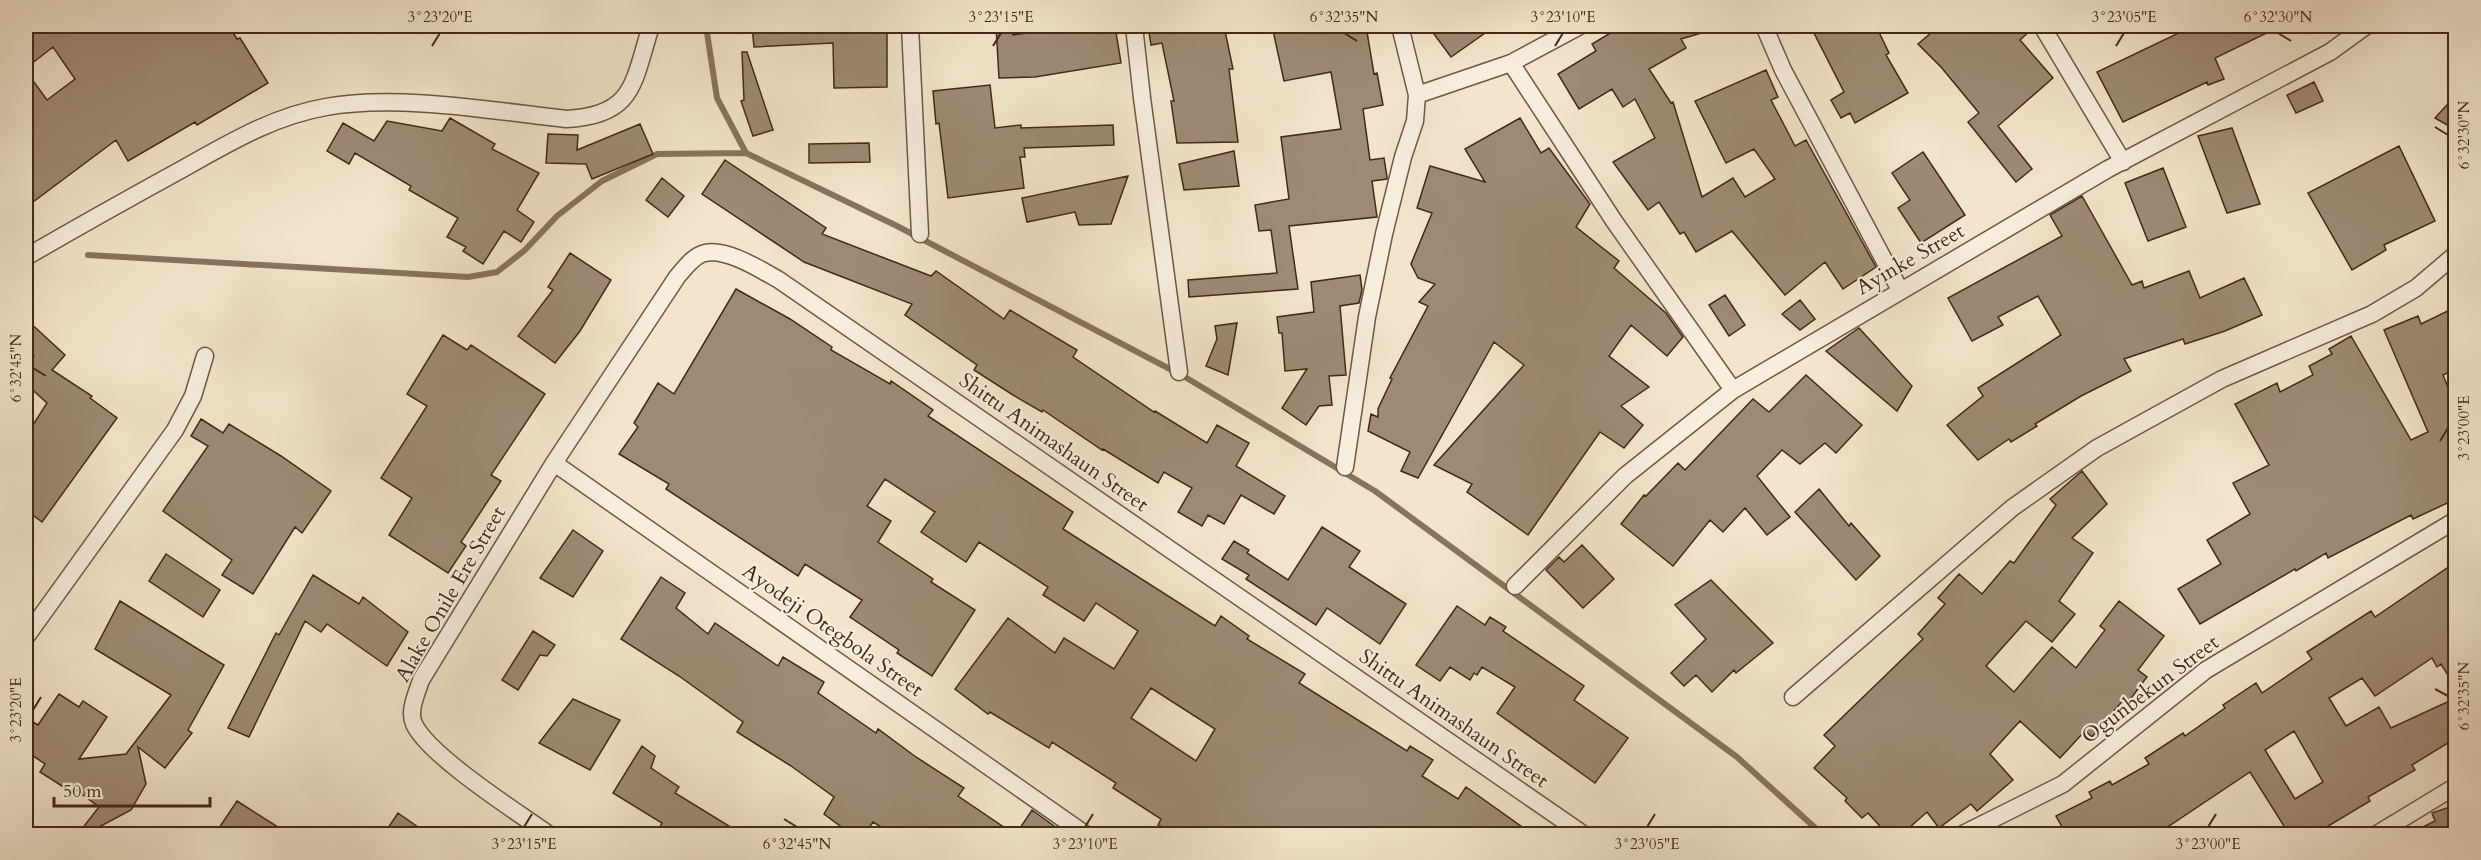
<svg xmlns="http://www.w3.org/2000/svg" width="2481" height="860" font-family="Cardo,serif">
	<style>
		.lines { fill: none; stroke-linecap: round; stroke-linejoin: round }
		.stream { stroke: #89735e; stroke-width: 6 }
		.building { fill: #9e8a75; stroke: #442816; stroke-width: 1.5; fill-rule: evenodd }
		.street-casing { stroke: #705744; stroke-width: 19 }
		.street { stroke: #f7eede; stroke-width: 16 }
		.ticks { fill: none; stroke: #442816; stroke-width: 2 }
		.labels { text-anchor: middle; stroke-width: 4.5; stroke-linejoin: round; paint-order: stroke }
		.street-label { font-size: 21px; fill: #442816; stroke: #f7eede }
		.neatline { fill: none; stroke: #442816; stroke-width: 2 }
		.ticks-label { font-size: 15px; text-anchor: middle; fill: #442816 }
	</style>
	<rect width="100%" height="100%" fill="#f2e5cc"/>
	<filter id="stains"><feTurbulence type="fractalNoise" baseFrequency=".00333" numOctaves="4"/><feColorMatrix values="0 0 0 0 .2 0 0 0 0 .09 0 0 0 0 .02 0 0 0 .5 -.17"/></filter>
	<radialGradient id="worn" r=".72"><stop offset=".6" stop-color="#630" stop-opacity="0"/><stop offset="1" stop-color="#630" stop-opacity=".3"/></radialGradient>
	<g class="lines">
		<path class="stream" d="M706,26L717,98L746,153
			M88,255L468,277L497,272L525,250L557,216L602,181L657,154L746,153L897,226L1185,377L1375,491L1737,757L1822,834"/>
	</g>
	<path class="building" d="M26,26H229L237,39L240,38L268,83L197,125L195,122L128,161L116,140L33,202L26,192V71L47,100L75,79L53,47L26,68Z
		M752,26H887V87L834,88L833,43L754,47Z
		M996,26H1012L1013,35L1075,26H1115L1121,63L1035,77L999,78Z
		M1148,26H1224L1233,69H1229L1238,142L1177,143L1171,101H1174L1162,43L1151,45Z
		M1272,26H1366L1374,74L1377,73L1383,105L1363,109L1370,160L1384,158L1387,177V179L1372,181L1377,217L1289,226L1298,289L1189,297L1188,280L1277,273L1271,230L1259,231L1255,205L1289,199L1281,137L1341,129L1331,72L1284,81Z
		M1428,26H1495L1451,57Z
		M1622,26H1712V30L1681,39L1686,48L1649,69L1671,103L1673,102L1702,197L1733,178L1745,197L1775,179L1754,149L1726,163L1695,101L1766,70L1778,97L1771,100L1795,146L1806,140L1876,267L1843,289L1825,262L1785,295L1732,231L1696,252L1684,232L1680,234L1659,202L1648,210L1613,162L1655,138L1635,99L1623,107L1612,89L1579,109L1558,74L1596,51L1592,44Z
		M1829,26H1876L1889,53L1886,55L1908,93L1855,123L1850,113L1841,118L1831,100L1844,92L1814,33Z
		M1939,26H2032V29L2020,40L2053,78L1998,126L2032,169L2016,182L1968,122L1979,113L1941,67L1918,44Z
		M2178,26H2281L2215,58L2224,79L2208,85L2207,82L2123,122L2097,72L2181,32Z
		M742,52H747L773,130L753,136L741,101L744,100Z
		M2314,82L2323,101L2296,113L2287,95Z
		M990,85L995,128L1021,125V128L1113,125L1114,145L1024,148L1025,157H1020L1024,188L948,198L939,123L936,124L933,91Z
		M2456,95V130L2435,118Z
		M450,118L495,144L492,149L539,173L517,210L534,222L521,242L504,231L483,264L463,251L466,247L447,237L458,218L409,190L411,186L355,153L349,164L327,151L343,123L374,141L387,121L442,131Z
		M1520,118L1541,153L1549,148L1590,204L1576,227L1619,261L1614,268L1666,313L1683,337L1667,356L1631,325L1609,356L1649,387L1621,406L1643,425L1624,448L1600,432L1528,535L1467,492L1472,484L1434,465L1524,365L1494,342L1418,478L1401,471L1410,452L1368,431L1371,414L1378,417V409L1392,379L1390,378L1428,306L1419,302L1435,284L1418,278L1411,264L1432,213L1417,208L1430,166L1485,182L1465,149Z
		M640,124L653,154L592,179L586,164L546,163L548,134L578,135L577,150Z
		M2232,128L2260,204L2227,213L2198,136Z
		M869,143L870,162L809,163V144Z
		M2399,146L2435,221L2384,245L2386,250L2352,270L2308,193Z
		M1234,151L1239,186L1184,190L1179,164Z
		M1923,152L1965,215L1921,243L1898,208L1910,200L1892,173Z
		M725,160L826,228L822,234L931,276L936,271L1004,319L1010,310L1077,350L1073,357L1154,412L1155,411L1207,443L1217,425L1249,443L1236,466L1285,496L1274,514L1241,495L1224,524L1208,515L1202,526L1178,512L1192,488L1164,472L1158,483L1103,449L1102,450L1043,410L1042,412L1013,395L974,370L977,365L905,315L912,304L804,262L702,194Z
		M2163,168L2186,227L2148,241L2125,183Z
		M1128,176L1111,224L1079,225L1075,212L1027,222L1022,198Z
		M662,178L684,196L668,217L646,200Z
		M2082,196L2132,285L2142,281L2144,288L2189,271L2200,298L2244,278L2262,315L2225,331L2185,344L2183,339L2124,359L2131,371L2081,396L2035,424L2037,426L2011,442L2009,439L1978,460L1947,425L1983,396L1978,388L2061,335L2038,296L1998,317L2003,325L1972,341L1948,298L2062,236L2050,215Z
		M570,253L611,280L580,331L555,363L518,336L553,290L548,287Z
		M1360,275L1362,290L1359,303L1340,306L1346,375L1329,376L1332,405L1319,406L1306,425L1282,408L1307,369L1285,371L1282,333H1279L1277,317L1314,312L1311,282Z
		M736,289L790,319L832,347L831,350L890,384L891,381L933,410L928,416L1073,512L1063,529L1215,626L1221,616L1249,636L1247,639L1305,674L1299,683L1407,751L1410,746L1433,760L1422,776L1458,799L1466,787L1532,834H1174L1158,825L1161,819L1113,788L1116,783L1052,742L1049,748L990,712L988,714L955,689L1008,618L1055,653L1064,638L1114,669L1138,631L1096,603L1084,621L1043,595L1048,587L979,542L966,562L921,532L935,512L885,479L867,506L891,521L878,542L933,579L931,582L975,610L932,676L897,653L899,650L850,617L862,600L805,564L798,576L666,489L669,484L619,454L638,427L634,423L658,383L674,394ZM1151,688L1215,729L1196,761L1131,718Z
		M1725,295L1745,325L1729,336L1709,305Z
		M1800,300L1815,319L1800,330L1782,314Z
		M2456,307V369L2443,375L2456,407V499L2413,519L2411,515L2328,558L2326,553L2296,571L2295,569L2200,624L2178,589L2221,564L2207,540L2250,514L2233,483L2269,465L2235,404L2277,383L2280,392L2313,375L2309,366L2332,354L2329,349L2351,336L2411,440L2428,432L2384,330L2418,316L2421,324Z
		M26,319L65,355L52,370L92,396L90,398L117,418L42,522L26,510V436L47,403L26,384V366L34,356L26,348Z
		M1237,323L1228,375L1206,366L1217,339L1215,326Z
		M1859,328L1912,386L1897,411L1826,351Z
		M443,335L467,350L471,345L545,394L491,475L501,481L461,542L466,546L448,573L389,535L412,498L381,478L427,406L407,394Z
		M1806,375L1862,425L1836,453L1825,443L1800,464L1782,450L1757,476L1790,517L1767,535L1745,508L1723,532L1710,520L1673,566L1621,524L1644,495L1646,496L1678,463L1685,470L1753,399L1769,412Z
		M201,419L223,433L229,424L281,456L331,491L302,533L295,527L253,594L222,575L232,560L163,511L208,446L191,436Z
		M2082,471L2107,504L2072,538L2093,553L2059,601L2075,614L2052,642L2026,621L1986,666L2014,692L2052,647L2076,668L2105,630L2100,626L2119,601L2164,636L2138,670L2147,677L2129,701L2125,698L2092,737L2085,731L2060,758L2020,721L1990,754L2013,780L1977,811L1971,804L1939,828L1927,812L1902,834H1887L1868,813L1862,818L1845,801L1847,798L1814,768L1835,746L1824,735L1923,639L1918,634L1945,604L1938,598L1959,574L1982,594L2010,561L2014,563L2056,505L2050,499Z
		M1819,489L1849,526L1851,523L1880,556L1856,580L1795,512Z
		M1322,527L1360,551L1349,567L1406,604L1380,644L1327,608L1316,625L1246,579L1249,575L1222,559L1234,541L1249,550L1247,553L1288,580Z
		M573,530L603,551L573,597L540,578Z
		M1582,545L1614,579L1583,608L1546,570L1559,557L1564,562Z
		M166,554L220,590L203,617L149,581Z
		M2456,562V688L2441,664L2437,667L2432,658L2375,696L2362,678L2329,698L2346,726L2379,707L2391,728L2456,698V738L2412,765L2415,770L2368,797L2370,801L2315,834H2289L2250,772L2157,834H2066L2056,816L2092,798L2089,792L2110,781L2112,785L2149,764L2145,758L2183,733L2185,736L2225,708L2223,705L2256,683L2262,693L2312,659L2307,652L2371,611L2375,617ZM2294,731L2323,782L2295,799L2265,750Z
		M313,575L359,604L363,597L408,632L387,666L327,624L321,632L305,621L249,737L228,728L276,633L279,635Z
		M661,577L685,593L676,608L708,634L715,623L778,666L783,657L824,682L818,693L876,733L878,729L916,757L964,788L958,796L1014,834H893L873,822L865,834H851L824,814L834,797L791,766L737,732L743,722L679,676L621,639Z
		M1711,580L1773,643L1736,673L1734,670L1712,692L1696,675L1684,686L1671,673L1706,639L1675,605Z
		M120,601L224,665L188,730L192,733L165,768L138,747L146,784L131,810L86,834H78L99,807L68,784L65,788L40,772L45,764L26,751V733L33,722L38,725L59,694L79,707L83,701L107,717L79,759L126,754L171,695L95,649Z
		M1457,606L1485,625L1490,617L1506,627L1503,631L1584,686L1574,700L1628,738L1595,783L1497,713L1515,687L1482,667L1477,675L1474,673L1470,680L1450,667L1440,681L1416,665Z
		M533,631L555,645L547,656L540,655L518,690L502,680Z
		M573,699L620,720L590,770L539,743Z
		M642,746L655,756L651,768L679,787L675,793L742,834H656L662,823L613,793Z
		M237,801L289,834H215Z
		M2456,805V834H2409L2435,821L2432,813Z
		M1032,810L1065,834H1016Z
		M398,813L428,834H384Z"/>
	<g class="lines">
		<defs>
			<path id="street" d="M910,26L920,234
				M1134,26L1142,98L1179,372
				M1764,26L1783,70L1900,290
				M2042,26L2123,162
				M1511,63L1614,221L1733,390
				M1417,95L1511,63L1580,26
				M26,257C76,228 126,200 177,172C224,146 272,116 326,107C397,94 494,111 566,119C635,116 633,82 651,26
				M554,463L1085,834
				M1345,467L1367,317L1384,234L1403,157L1415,121L1417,95L1400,26
				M1515,586L1625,476L1733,390L2108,169L2330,52L2366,26
				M26,637L175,430L193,396L205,356
				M1793,697L2012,508L2097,448L2222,379L2372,314L2416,288L2456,254
				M548,834C517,812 429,756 414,724C408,711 417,693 421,680L554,463L677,277C684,269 694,255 705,253C727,248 761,270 779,280L1583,834
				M1963,834L2063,784L2206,670L2456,520
				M2377,834L2456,786"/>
		</defs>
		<use href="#street" class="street-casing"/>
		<use href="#street" class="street"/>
	</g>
	<path class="ticks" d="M1344,33L1357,41M2278,33L2291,41M432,46L440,33M993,46L1001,33M1555,46L1563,33M2116,46L2124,33M2435,127L2448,135M33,368L46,376M2440,441L2448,428M2435,689L2448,696M33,710L41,697M784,819L797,827M524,827L532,814M1085,827L1093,814M1647,827L1655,814M2208,827L2216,814"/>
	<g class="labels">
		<g class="street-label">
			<text transform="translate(1910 259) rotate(-30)" y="7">Ayinke Street</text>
			<text transform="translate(1054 442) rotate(35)" y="7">Shittu Animashaun Street</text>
			<text transform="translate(450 594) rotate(-60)" y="7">Alake Onile Ere Street</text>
			<text transform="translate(833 630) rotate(35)" y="7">Ayodeji Otegbola Street</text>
			<text transform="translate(2150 689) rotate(-37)" y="7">Ogunbekun Street</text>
			<text transform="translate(1454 718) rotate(35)" y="7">Shittu Animashaun Street</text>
		</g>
	</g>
	<rect width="2481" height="860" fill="none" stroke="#f2e5cc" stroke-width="66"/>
	<path d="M54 797v9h156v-9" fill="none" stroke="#442816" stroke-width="3"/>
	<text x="63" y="797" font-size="18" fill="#442816" stroke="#f7eede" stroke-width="4.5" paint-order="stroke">50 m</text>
	<rect x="33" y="33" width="2415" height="794" class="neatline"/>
	<g class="ticks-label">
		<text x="440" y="22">3°23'20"E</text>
		<text x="1001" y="22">3°23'15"E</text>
		<text x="1344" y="22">6°32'35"N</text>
		<text x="1563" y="22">3°23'10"E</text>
		<text x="2124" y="22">3°23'05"E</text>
		<text x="2278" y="22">6°32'30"N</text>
		<text transform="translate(2464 135) rotate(-90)" y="5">6°32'30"N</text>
		<text transform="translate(16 368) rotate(-90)" y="5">6°32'45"N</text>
		<text transform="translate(2464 428) rotate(-90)" y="5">3°23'00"E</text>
		<text transform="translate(2464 696) rotate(-90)" y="5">6°32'35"N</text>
		<text transform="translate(16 710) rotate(-90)" y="5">3°23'20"E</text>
		<text x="524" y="849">3°23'15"E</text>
		<text x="797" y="849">6°32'45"N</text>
		<text x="1085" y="849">3°23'10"E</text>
		<text x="1647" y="849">3°23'05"E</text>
		<text x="2208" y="849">3°23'00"E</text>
	</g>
	<rect width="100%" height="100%" filter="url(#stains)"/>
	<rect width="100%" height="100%" fill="url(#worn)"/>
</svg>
